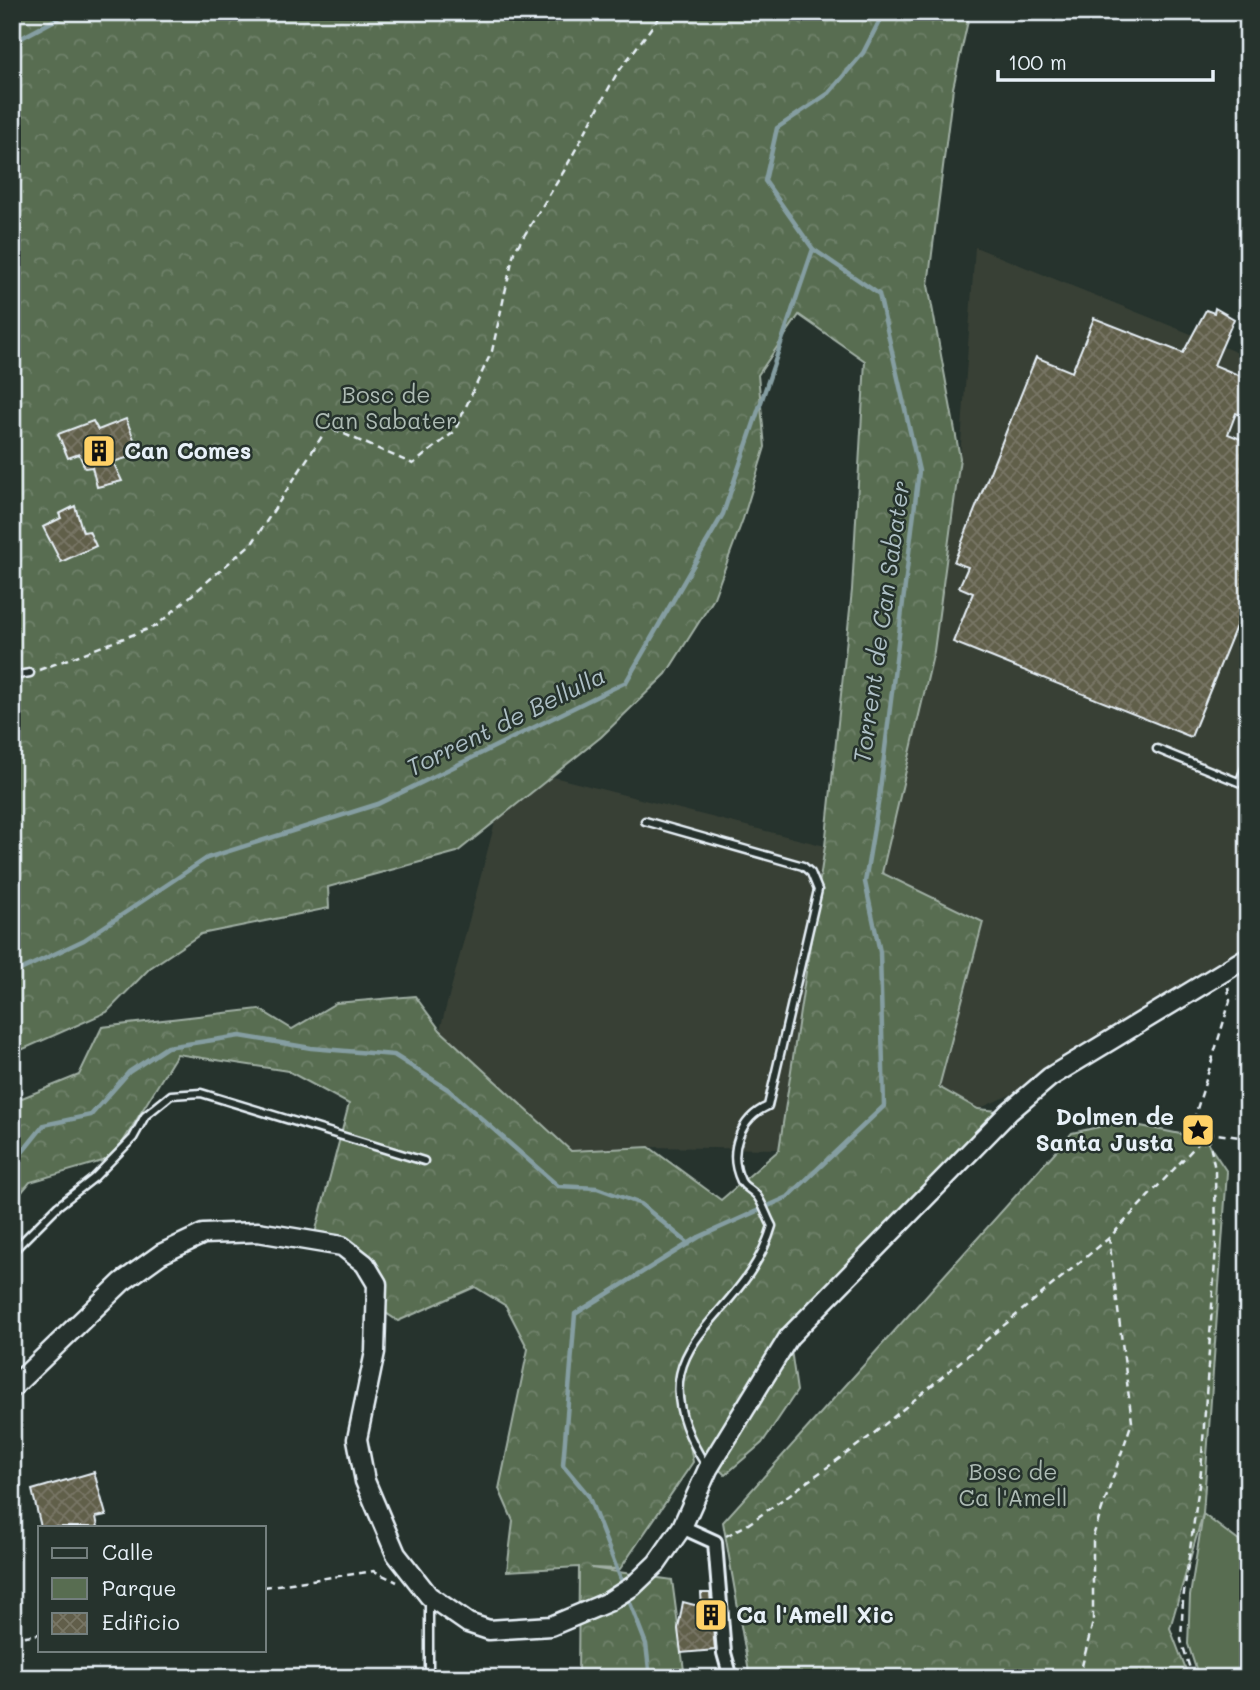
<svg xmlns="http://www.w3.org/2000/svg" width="1260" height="1690" font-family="Mali,sans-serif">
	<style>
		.built { fill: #384036 }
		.forest { fill: url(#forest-crowns); stroke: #a0afa4; stroke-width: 2; fill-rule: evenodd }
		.park { fill: #586d51; stroke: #a0afa4; stroke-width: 2 }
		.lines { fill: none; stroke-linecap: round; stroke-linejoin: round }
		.stream { stroke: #859ea2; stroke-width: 4.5 }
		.building { fill: url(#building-cross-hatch); stroke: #e8f1f8; stroke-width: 2 }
		.service-casing { stroke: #e8f1f8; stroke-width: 11 }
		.minor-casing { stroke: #e8f1f8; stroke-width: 18 }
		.secondary-casing { stroke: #e8f1f8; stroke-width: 23 }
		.path { stroke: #e8f1f8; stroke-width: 2.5; stroke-dasharray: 7 5; stroke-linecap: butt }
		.service { stroke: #26332d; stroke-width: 6 }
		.minor { stroke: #26332d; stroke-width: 12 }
		.secondary { stroke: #26332d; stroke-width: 18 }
		.labels { text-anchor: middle; stroke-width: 5; stroke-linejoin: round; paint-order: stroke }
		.park-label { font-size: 23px; fill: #aebcb5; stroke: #26332d }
		.poi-label { font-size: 23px; font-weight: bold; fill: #e8f1f8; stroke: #26332d; text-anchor: start }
		.water-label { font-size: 24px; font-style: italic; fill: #aec0c6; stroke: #26332d }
	</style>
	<defs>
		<pattern id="forest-crowns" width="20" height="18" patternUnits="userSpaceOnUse" patternTransform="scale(1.75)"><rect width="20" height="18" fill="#586d51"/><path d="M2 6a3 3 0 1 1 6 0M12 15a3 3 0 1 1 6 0" fill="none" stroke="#70826b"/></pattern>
		<pattern id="building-cross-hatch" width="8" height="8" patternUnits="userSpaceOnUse" patternTransform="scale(1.75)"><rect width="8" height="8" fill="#615e4a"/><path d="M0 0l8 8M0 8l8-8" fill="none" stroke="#787665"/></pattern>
	</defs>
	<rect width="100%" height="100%" fill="#26332d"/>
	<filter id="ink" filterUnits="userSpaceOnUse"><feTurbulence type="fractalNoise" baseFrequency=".0143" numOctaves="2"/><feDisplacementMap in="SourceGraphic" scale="14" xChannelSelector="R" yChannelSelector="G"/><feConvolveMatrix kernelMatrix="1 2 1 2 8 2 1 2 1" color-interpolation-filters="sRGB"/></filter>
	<g filter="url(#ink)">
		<path class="built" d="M975,247L1248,357V957L1050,1077L978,1109L939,1087L983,922L882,874L934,651L960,458Z
			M510,766L825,846L779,1149L649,1147L571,1151L440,1030Z"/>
		<path class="forest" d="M12,12H970L953,88L928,285L960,458L934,651L882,873L983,922L939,1087L978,1109L1009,1112L789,1336L797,1391L762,1443L725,1475L689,1440L693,1462L620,1569L591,1568L672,1580L685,1678H578L579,1567L507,1571L513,1521L499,1489L528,1349L506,1306L475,1287L398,1321L377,1307L365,1264L313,1241L349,1104L288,1071L177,1054L113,1158L30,1182L12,1204V1102L79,1075L102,1027L259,1009L292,1029L336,1003L415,996L440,1030L571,1151L649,1147L721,1200L779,1150L825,846L852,590L865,361L799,315L758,375L765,447L743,519L713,600L666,674L601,737L457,852L328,887L329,908L201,934L150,968L107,1012L12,1054ZM681,1369L687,1432L677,1395Z
			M1121,1122L1205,1139L1227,1172L1203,1514L1170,1628L1189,1678H750L723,1522L1072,1133Z"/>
		<path class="park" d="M1203,1514L1248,1548V1678H1199L1188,1644L1190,1596Z"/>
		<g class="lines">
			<path class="stream" d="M12,43L70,12
				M12,974L84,940L207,858L378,804L626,682L723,514L813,249
				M12,1165L44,1125L91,1115L129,1072L167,1047L240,1036L311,1048L394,1055L449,1090L558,1186L597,1188L641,1204L689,1244
				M624,1587L588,1495L563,1465L575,1314L699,1237L788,1197L884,1106L880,952L865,882L879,798L919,471L879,294L813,249L765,181L777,128L829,93L863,53L884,12
				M627,1595L646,1644L650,1678"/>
		</g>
		<path class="building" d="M1215,308L1234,319L1214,365L1248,379V418L1236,413L1228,434L1248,442V597L1191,737L953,642L973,593L959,587L968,567L954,562L1036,357L1072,372L1094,318L1183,353L1206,310L1214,313Z
			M126,419L138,449L128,453L130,457L113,462L122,481L97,487L92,467L85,468L79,454L68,458L58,434L93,421L98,430Z
			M75,506L83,532L89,531L96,546L61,562L43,527L61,518L59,514Z
			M94,1472L106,1515L96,1517L98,1527H41L32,1490Z
			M701,1593H710L715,1650L681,1653L678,1629L683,1602L702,1607Z"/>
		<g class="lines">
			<defs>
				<path id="service" d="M12,676L30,673
					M1157,749L1248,786
					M1240,781L1248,760
					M645,821L803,866L811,873L818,890L768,1106C740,1118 727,1152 741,1181C744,1187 752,1190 757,1196C763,1204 767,1217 772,1226C743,1327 625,1341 707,1467
					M12,1252L58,1206L94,1178L133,1138L145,1116L171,1095L201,1093L424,1161
					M429,1601V1678"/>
				<path id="minor" d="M682,1527L715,1542L724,1653L731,1678"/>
				<path id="secondary" d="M12,1388L122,1282L161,1254L203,1234L258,1232L342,1246L365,1264L377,1284L375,1352L357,1439L365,1481L396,1554L429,1596L468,1623L489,1630L551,1626L608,1602L633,1586L657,1563L682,1527L708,1469L789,1337L1009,1112L1050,1077L1248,957"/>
			</defs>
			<use href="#service" class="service-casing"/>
			<use href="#minor" class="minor-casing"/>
			<use href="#secondary" class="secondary-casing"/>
			<path class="path" d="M39,670L156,626L253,542L328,427L413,464L454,432L492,351L514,252L564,171L616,75L663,12
				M1228,987L1230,1001L1194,1119L1208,1133L1248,1138
				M726,1536L747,1525L872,1435L1109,1238
				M264,1587L374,1571L397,1582
				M12,1638L40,1634
				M1079,1678L1093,1622V1536L1132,1422L1109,1238L1208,1133
				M1193,1678L1181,1640L1183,1600L1201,1471L1216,1246L1215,1170L1208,1133"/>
			<use href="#service" class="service"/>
			<use href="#minor" class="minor"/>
			<use href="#secondary" class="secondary"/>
		</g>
	</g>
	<defs>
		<symbol id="building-square" viewBox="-11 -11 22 22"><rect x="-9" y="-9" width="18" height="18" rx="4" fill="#ffd166" stroke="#26332d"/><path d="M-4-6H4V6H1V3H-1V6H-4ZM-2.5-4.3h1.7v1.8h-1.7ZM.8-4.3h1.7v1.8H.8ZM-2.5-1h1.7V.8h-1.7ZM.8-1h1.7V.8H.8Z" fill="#111"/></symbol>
		<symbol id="sight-square" viewBox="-11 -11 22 22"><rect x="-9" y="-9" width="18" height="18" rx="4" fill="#ffd166" stroke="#26332d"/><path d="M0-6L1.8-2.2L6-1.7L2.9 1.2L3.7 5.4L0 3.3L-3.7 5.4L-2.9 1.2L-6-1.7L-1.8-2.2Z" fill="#111"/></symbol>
	</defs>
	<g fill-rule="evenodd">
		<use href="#building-square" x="80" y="432" width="38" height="38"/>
		<use href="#sight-square" x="1179" y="1111" width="38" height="38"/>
		<use href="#building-square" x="692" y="1596" width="38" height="38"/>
	</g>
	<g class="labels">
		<g class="park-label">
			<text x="386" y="403">Bosc de<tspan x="386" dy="26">Can Sabater</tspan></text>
			<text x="1013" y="1480">Bosc de<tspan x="1013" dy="26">Ca l'Amell</tspan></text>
		</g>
		<g class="poi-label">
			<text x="124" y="459">Can Comes</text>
			<text x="1174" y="1125" text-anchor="end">Dolmen de<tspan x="1174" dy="26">Santa Justa</tspan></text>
			<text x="736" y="1623">Ca l'Amell Xic</text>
		</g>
		<g class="water-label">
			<text transform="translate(882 622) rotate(-82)" y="8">Torrent de Can Sabater</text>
			<text transform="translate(506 722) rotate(-26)" y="8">Torrent de Bellulla</text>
		</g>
	</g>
	<rect width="1260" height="1690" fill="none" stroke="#26332d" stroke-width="42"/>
	<rect x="21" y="21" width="1218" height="1648" fill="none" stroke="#e8f1f8" stroke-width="2.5" filter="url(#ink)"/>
	<rect x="38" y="1526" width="228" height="126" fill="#26332d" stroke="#747f7e" stroke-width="2"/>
	<rect x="52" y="1548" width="35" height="10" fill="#26332d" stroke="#747f7e" stroke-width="2"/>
	<text x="102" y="1560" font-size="21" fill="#e8f1f8">Calle</text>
	<rect x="52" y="1578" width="35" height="21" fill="#586d51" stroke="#747f7e" stroke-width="2"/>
	<text x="102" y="1596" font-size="21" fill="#e8f1f8">Parque</text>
	<rect x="52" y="1613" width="35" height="21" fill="url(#building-cross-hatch)" stroke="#747f7e" stroke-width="2"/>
	<text x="102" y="1630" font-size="21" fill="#e8f1f8">Edificio</text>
	<path d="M998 70v10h215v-10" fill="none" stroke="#e8f1f8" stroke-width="3.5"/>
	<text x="1008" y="70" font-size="21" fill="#e8f1f8" stroke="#26332d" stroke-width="5" paint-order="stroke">100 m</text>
</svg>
